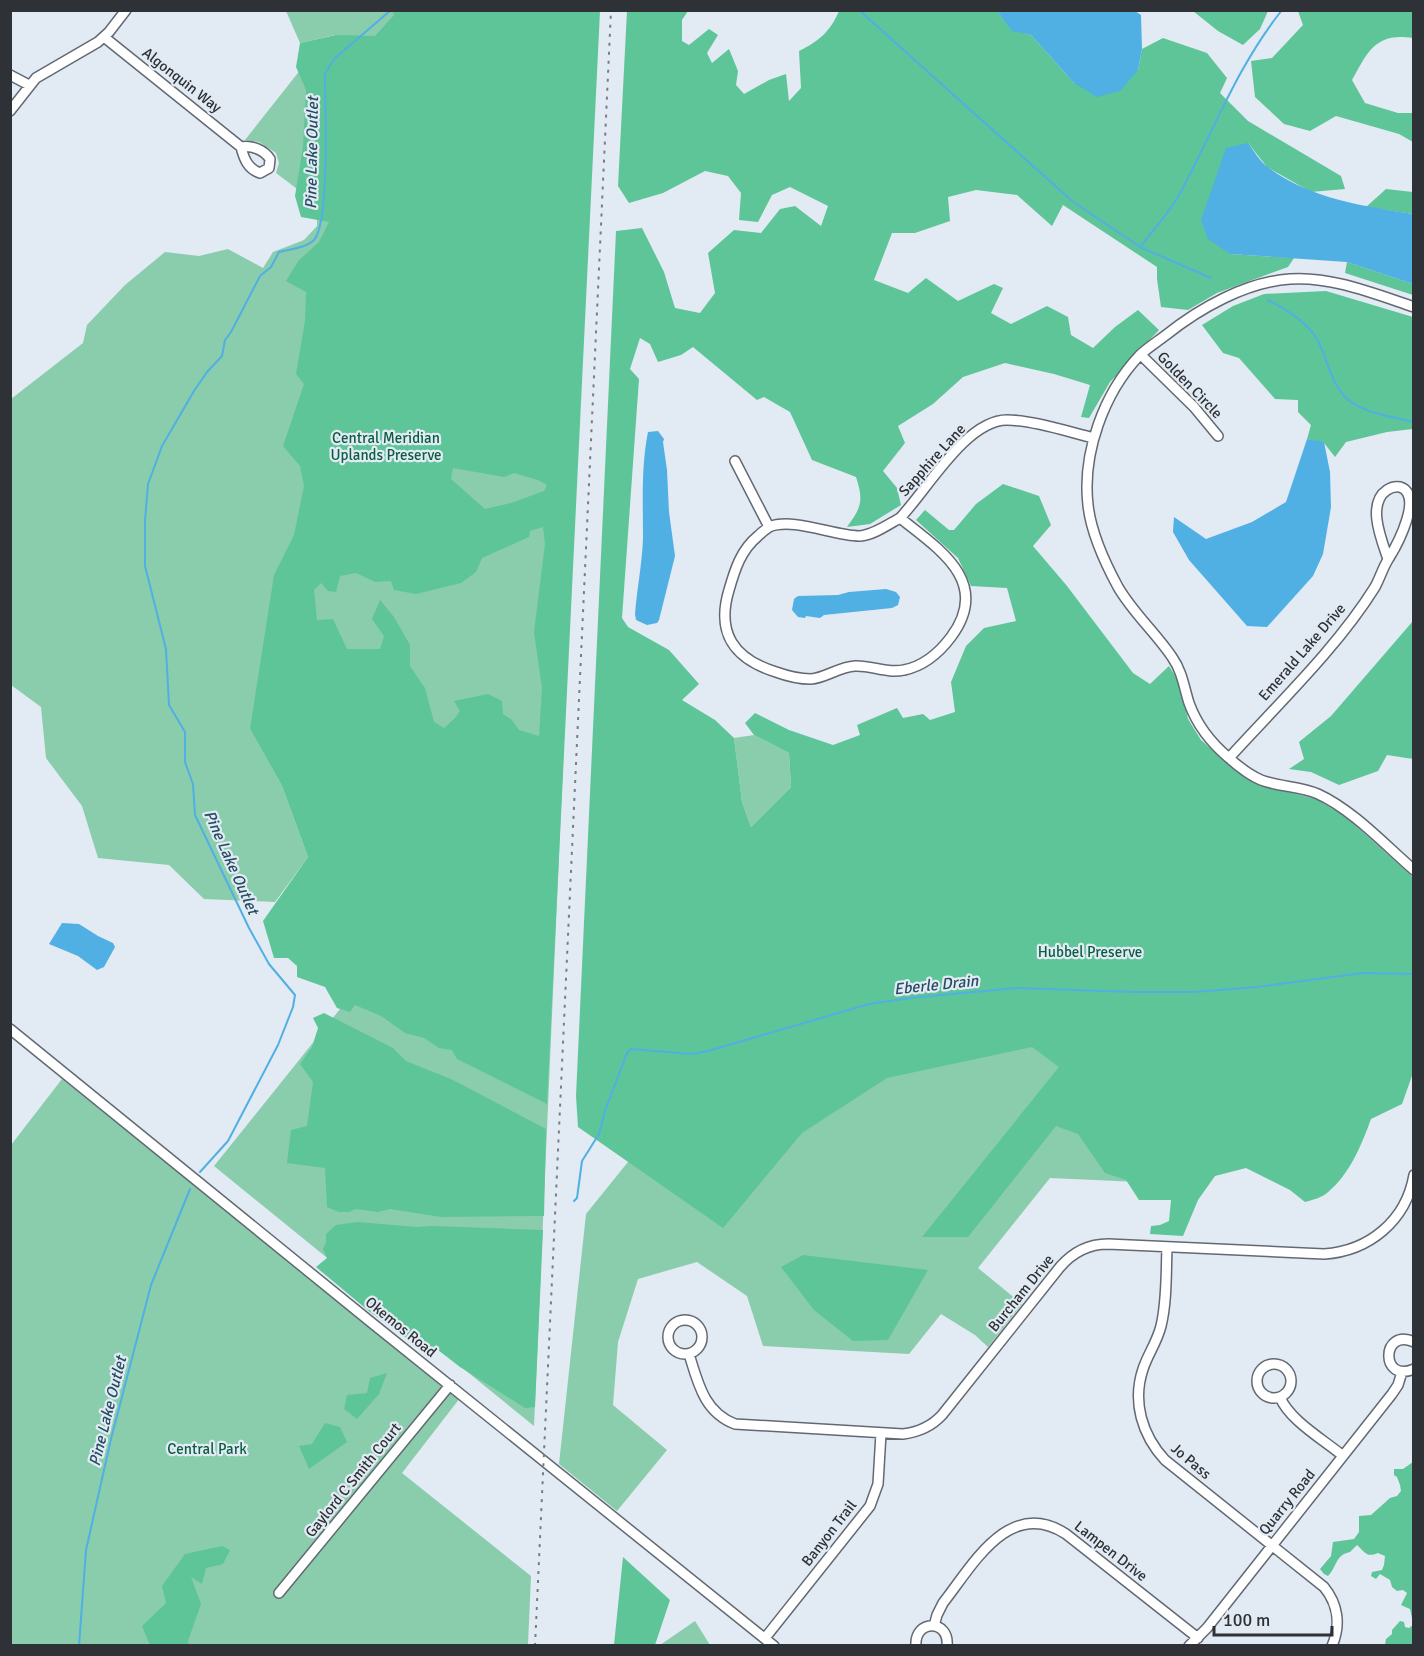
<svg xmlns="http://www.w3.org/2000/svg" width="1424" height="1656" font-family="Signika,sans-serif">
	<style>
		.green { fill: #8acdac }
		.forest { fill: #5ec598; fill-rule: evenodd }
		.water { fill: #50afe3 }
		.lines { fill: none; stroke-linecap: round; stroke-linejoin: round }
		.stream { stroke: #50afe3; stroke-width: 2 }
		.minor-casing { stroke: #636972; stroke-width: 12 }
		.minor { stroke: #fff; stroke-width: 9 }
		.rail { stroke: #787d83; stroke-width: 2; stroke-dasharray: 3 6; stroke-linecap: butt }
		.labels { text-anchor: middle; stroke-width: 4.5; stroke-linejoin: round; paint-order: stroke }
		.street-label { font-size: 15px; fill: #2e3135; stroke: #e2eaf3 }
		.park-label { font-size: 15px; fill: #0b5d40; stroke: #e2eaf3 }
		.water-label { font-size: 16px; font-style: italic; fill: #244c62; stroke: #e2eaf3 }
	</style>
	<rect width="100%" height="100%" fill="#e2eaf3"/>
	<path class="green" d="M286,11H596L534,1426L214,1166L511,796L250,729L282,786L308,857L275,902L204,899L169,865L98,858L82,806L46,758L41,707L11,685V399L83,343L87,325L125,285L165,252L199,256L228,249L263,268L273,252L304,240L317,226V204L276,173L279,163L276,153L259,142L245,140L305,64L335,35L300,43Z
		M754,735L789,753L791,787L751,827L742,802L734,738Z
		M875,856L1206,1185L1050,1178L978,1268L1022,1304L988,1347L975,1335L941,1314L909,1354L763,1346L747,1296L697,1262L638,1279L618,1342L613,1405L667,1450L617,1511L559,1464L586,1214Z
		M62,1079L460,1398L402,1473L531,1576L528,1645H11V1145Z
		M695,1621L710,1645H660Z"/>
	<path class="forest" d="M392,11H600L547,1104L457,1059L452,1050L439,1048L424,1038L405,1033L381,1016L355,1005L350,1012L337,1008L325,987L297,977V966L288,958H274L263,921L308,857L282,786L250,729L274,575L294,535L304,486L300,466L283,446L304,384L296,374L305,321L306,292L286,281L299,260L319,242L329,222L301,217L295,196L303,147L306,90L296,67L300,43L336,35L375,36L394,15ZM453,468L504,477L514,473L538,480L547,485L544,491L511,503L485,509L451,479ZM543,527L545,544L534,632L542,688L539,736L519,730L512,720L503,714L502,701L488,694L454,701L460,711L455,718L444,728L434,722L425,688L410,666V645L394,617L380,600L372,619L384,636L380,649H347L333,619L317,620L314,590L321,583L328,591L336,592L340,576L356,573L375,582L391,581L394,590L416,594L461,583L476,572L482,558L529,537L530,531Z
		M627,11H688L682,20V41L689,45L709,29L718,35L707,53L712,63L729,49L738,71L736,85L744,94L769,80L786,74L789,101L801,88L799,51C819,41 830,32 839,11H997L1012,30L1031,35L1074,83L1138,70L1142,49L1163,38L1207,53L1227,78L1220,93L1248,121L1341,176L1345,189L1311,192L1267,167L1248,143L1230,254L1294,258L1288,267L1217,293L1188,310L1161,307L1157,279V267L1063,205L1052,226L1017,195L976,190L948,197L950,221L915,233H892L874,280L908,293L926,278L958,301L994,284L1003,288L991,313L1011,324L1047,306L1068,317L1071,335L1093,348L1115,327L1138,310L1159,330L1110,382L1089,418L1081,417L1090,385L1054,374L1005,363L963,377L933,404L898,426L905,443L883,471L897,488L901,505L870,524L847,527C861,508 864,501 856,477L812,460L790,412L764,397L757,400L693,347L681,355L658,362L650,344L640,338L630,369L639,379L622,618L628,627L669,650L699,684L682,700L715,720L734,738L742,802L751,827L791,787L789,753L754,735L745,723L755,713L789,730L833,745L860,735L857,725L897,708L903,718L923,714L930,720L955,712L951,682L966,646L984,628L1016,621L1007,588L971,586L958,558L916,520L925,510L949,530H954L976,504L1003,484L1039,496L1051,525L1033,546L1067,586L1133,673L1150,684L1169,666L1179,682L1188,719L1201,740L1225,761L1247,778L1268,787L1316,799L1346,817L1413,877V1073L1402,1104L1371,1119C1361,1146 1350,1174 1327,1193C1321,1198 1312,1200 1305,1202L1290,1190L1246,1168L1215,1176L1198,1200L1183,1236L1150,1234L1151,1226L1160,1225L1169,1221L1171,1200H1139L1126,1180L1105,1173L1078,1134L1056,1126L968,1237H922L1059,1067L1032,1047L887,1078L802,1133L723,1228L578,1127L576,1096L616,231L642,228L664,272L675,308L700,313L715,293L708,253L734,230L761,233L780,209L795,206L821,226L828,206L790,187L772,195L758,222L739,220L741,193L728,176L705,171L663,193L629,203L618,186Z
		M1193,11H1268L1260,29L1243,45L1218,31Z
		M1298,11H1413V38C1376,32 1368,51 1352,80L1365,103L1398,113H1413V142L1399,134L1336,116L1310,131L1284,124L1255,97L1251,61L1272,58L1303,25Z
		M1386,189L1413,192V214L1366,207Z
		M1347,262L1413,284V295L1345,273Z
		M1326,291L1413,317V429L1387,432L1346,442L1335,457L1324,443L1307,439L1311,425L1298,412V400L1275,399L1239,358L1223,353L1202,325L1233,306L1264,294Z
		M1413,621V759L1387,755L1378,771L1339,785L1311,772L1289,769L1304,759L1299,742L1331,716Z
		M324,1013L393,1048L406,1061L451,1079L546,1129L544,1216L441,1217L390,1209L378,1212L355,1209L349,1212H339L327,1207L325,1168L287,1163L291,1130L307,1126L313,1082L300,1064L312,1047L318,1028L313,1018Z
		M357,1222L417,1227L431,1226L543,1230L535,1407L525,1408L460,1367L438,1350L426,1352L370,1312L316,1267L327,1258L323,1249L326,1242V1234L336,1225Z
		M803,1255L928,1270L888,1340L853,1341L814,1310L781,1267Z
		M387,1373L379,1394L357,1419L344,1409L347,1395L367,1393L370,1378Z
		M325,1423L340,1427L347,1442L309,1469L299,1446L312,1444Z
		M1413,1462V1623L1410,1609L1401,1605L1407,1593L1403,1590L1397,1591L1392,1587L1390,1580L1380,1574L1376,1579L1371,1576L1372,1572L1382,1570L1384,1565L1385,1556L1378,1553C1366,1558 1365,1552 1357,1545L1350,1552C1335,1555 1337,1567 1328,1576L1324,1574L1320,1569L1331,1556L1333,1542L1354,1539L1359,1532V1516L1371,1515L1390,1498L1397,1496L1401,1491L1400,1485L1397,1477L1394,1475V1469H1403Z
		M222,1546L230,1550L223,1564L206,1568L202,1584L191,1577L201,1604L188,1641L189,1645H150L142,1626L166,1603L162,1586L185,1554Z
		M623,1557L670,1600L655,1645H614Z
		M1400,1621L1404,1622L1405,1627L1409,1628L1413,1625V1645H1385L1386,1639L1392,1634V1630Z"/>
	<path class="water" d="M997,11H1135L1141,15L1142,49L1138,70L1120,91L1097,97L1074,83L1031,35L1012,31Z
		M1248,143C1254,151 1260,162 1269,168C1311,199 1363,206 1413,214V284L1347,262L1230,254L1208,239L1201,220L1226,148Z
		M658,431L664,439L663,442L667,470L669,512L675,556L659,620L657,623L647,625L636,620L635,614C637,589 642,564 643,539C643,503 641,467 648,432Z
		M1307,439L1324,442L1330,472L1331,507L1323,554L1313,576L1267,627L1247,626L1189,560L1173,532L1174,517L1206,539L1252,522L1286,502Z
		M886,589L896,592L900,597L898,605L892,608L824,615L820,618L806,616L805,618L798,617L792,610L794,599L798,596L838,595L849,592Z
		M62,923L79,924L98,936L113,943L115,947L104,967L97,970L78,956L49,944Z"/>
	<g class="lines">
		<path class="stream" d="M859,10L1072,201L1140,247L1211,278
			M1141,246C1153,230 1169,213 1179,195C1214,131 1236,68 1282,10
			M1268,300C1286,309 1309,323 1318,341C1329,362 1331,387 1351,402C1369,414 1393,417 1414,422
			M200,1172L228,1141L278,1045L293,1007L295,995L269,964L249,928L195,815L193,784L185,762V732L169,705L166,649L145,566V521L148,484L162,446L194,391L207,372L222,356L225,340L231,332L260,276L271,267L279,252C290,249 306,248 314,240C330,223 325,102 325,74L334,59L391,10
			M574,1201L577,1198L582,1161L599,1134L605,1111L627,1053L631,1049L692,1054L708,1051L869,1004L910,998L1017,988L1135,992H1194L1257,987L1363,973L1414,974
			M79,1646L86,1550L111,1439L151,1285L190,1189"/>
		<defs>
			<path id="minor" d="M104,37L241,147C252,145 264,150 270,159L269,168L260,173C248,169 244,159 241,147
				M10,75L29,85
				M10,111L36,78L98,42L109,32L126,10
				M1414,307C1375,294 1331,276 1290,279C1246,282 1200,308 1166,335C1157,342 1147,348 1139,356C1104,393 1082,453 1088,505C1091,533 1105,563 1118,587C1133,613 1156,633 1172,657C1182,671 1184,687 1189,703C1197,725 1211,743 1229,758C1238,766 1249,775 1261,780C1279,787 1300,786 1318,794C1353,810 1385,845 1414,870
				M1141,355L1194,407L1218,436
				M735,461L769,527
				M900,518C889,524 872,536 859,536C834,536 793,517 769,527C766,529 761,533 758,536C741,550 735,569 729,590C716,633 734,659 776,672C787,676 800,679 811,679C825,678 839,667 855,666C871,665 887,674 904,670C924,666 939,653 951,637C992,582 939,549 900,518C927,490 966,420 1007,420C1032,420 1069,432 1094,438
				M1229,758C1277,705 1337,648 1375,587C1380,578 1383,567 1389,558C1397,545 1424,495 1400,487C1395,486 1390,488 1387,490C1366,504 1382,541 1388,559
				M10,1029L372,1323L774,1646
				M1167,1247C1166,1273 1167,1301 1161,1326C1157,1342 1148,1354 1143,1369C1132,1402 1142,1435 1165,1460L1324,1587C1338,1604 1341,1625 1332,1646
				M668 1337a17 17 0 1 1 34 0a17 17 0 1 1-34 0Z
				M1414,1342C1381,1327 1380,1384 1414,1369
				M689,1354C698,1383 704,1412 735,1424L903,1434C919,1432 931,1427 942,1415L1060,1267C1073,1252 1088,1244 1108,1244L1324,1254C1369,1251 1406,1221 1414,1175
				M1257 1381a17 17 0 1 1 34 0a17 17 0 1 1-34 0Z
				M1280,1397C1289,1420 1324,1440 1343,1456
				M279,1593L450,1385
				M934,1626L937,1615L943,1603C973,1565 1009,1497 1066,1534L1198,1638
				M765,1638L870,1506L878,1484L881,1433
				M916,1646C914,1619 950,1619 947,1646
				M1189,1646L1207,1628L1392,1394L1398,1385L1402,1372"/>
		</defs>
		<use href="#minor" class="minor-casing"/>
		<use href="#minor" class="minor"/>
		<path class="rail" d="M535,1646L611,10"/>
	</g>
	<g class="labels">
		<g class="street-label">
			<text transform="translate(182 80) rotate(38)" y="5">Algonquin Way</text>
			<text transform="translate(1190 385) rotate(46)" y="5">Golden Circle</text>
			<text transform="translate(932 460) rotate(-48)" y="5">Sapphire Lane</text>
			<text transform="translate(1302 652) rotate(-49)" y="5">Emerald Lake Drive</text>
			<text transform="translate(1021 1293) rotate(-51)" y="5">Burcham Drive</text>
			<text transform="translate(401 1327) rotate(39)" y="5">Okemos Road</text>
			<text transform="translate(1191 1461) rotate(40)" y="5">Jo Pass</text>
			<text transform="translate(353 1480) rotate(-51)" y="5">Gaylord C Smith Court</text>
			<text transform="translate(1287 1502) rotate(-51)" y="5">Quarry Road</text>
			<text transform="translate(829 1533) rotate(-52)" y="5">Banyon Trail</text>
			<text transform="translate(1111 1551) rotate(38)" y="5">Lampen Drive</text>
		</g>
		<g class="park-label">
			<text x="386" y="443">Central Meridian<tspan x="386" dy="17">Uplands Preserve</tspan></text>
			<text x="1090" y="957">Hubbel Preserve</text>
			<text x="207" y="1454">Central Park</text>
		</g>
		<g class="water-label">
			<text transform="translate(311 153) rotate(-89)" y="6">Pine Lake Outlet</text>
			<text transform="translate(232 862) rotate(66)" y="6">Pine Lake Outlet</text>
			<text transform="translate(936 984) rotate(-6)" y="6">Eberle Drain</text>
			<text transform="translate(107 1411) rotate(-76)" y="6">Pine Lake Outlet</text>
		</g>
	</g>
	<rect width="1424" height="1656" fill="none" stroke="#2e3135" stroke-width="24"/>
	<path d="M1214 1626v9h118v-9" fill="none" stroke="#2e3135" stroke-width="3"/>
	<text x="1223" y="1626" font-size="18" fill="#2e3135" stroke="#e2eaf3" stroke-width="4.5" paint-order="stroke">100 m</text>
</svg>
